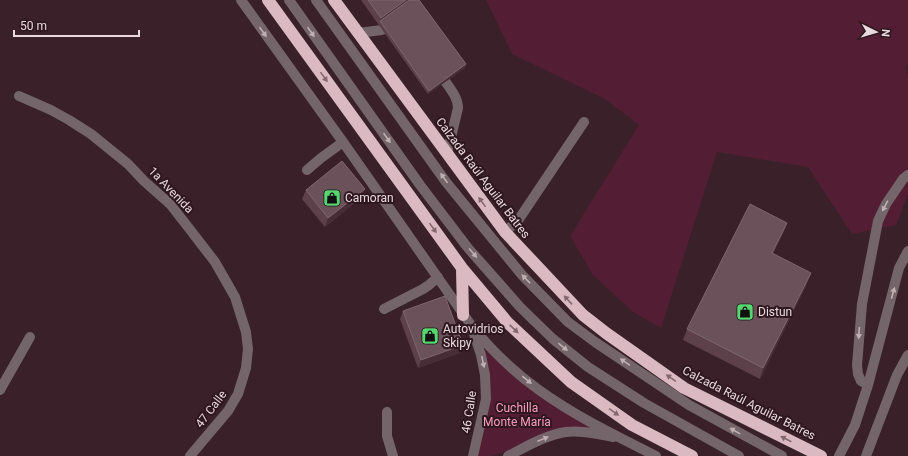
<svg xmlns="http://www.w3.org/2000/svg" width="908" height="456" font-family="Roboto,sans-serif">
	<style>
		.green { fill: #531e33 }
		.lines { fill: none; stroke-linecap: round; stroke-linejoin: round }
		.minor { stroke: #736569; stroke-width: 10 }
		.highway { stroke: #dab9c3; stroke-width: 12 }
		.wall { fill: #5c414a }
		.shaded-wall { fill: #472d36 }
		.building { fill: #6b525a; stroke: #7f676e }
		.oneway { fill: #c0b0b4 }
		.oneway2 { fill: #846871 }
		.labels { text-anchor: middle; stroke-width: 4; stroke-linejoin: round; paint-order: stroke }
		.street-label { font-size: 12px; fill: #e9d8dd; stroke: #2e171f }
		.poi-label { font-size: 12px; fill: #e9d8dd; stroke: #2e171f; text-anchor: start }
		.park-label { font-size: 12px; fill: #fe9ebf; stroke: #2e171f }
	</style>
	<rect width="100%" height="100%" fill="#392029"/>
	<path class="green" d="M486,0H908V64L906,69L908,75V194L896,225L852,234L808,167L717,152L661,328L633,312L593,275L570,236L639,125L605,99L512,54Z
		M481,338L531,388L621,438L587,428L491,456H474L489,403Z"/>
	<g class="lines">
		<path class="minor" d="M241,0L343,142L471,325C491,350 514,372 539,390C575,416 616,436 656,456
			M289,0L420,185L468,248L520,307L553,339L588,367L644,403L739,456
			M316,0L446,182L522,275L568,322L595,342L689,405L782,456
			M358,33L382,30
			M445,81C451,90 458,98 458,108L447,154
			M19,96L51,110L69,120L91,134L128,164L144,181L170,204L188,227L215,262L235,297L246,332L248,349L246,368L238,394L228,411L190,456
			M307,170L321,158L343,142
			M505,232L519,219L584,122
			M384,309L423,289L429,285L438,277
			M473,331L481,355L485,375L486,399L473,456
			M868,385L861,381L858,374L857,365L862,304L878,221L886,204L903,179L908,175
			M0,390L30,337
			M387,412V436L393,456
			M508,456C526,447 545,435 566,432C581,430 597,434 613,437
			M839,456L855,425L868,385L899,268L908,251
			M866,456L897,375L908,355"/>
		<path class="highway" d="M268,0L462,268L508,323L571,382L632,425L692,456
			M334,0L505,232L583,315L606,333L684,388L821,456
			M462,268L463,315"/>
	</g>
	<path class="wall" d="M361,0H419L466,64L465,68L428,94Z
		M306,190L362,197L325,227L302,199Z
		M787,223L783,233L773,254L807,284L760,379L683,340L687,329Z
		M403,311L463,345L460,353L418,368L400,319Z"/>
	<path class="shaded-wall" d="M406,0H412L380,21L381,18Z
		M466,64L465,68L428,94L429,91Z
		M365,189L362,197L325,227L328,218Z
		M787,223L783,233L768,264L772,253Z
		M811,273L807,284L760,379L763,368Z
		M463,345L460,353L418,368L421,360Z"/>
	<path class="building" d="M368,0H406L381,18Z
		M409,0H419L466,64L429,91L380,21Z
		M342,161L365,189L328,218L306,190Z
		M750,204L787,223L772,253L811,273L763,368L687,329Z
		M445,296L463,345L421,360L403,311Z"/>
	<defs><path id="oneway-solid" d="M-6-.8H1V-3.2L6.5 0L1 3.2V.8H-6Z"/></defs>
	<g class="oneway">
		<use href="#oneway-solid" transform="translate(263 32) rotate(54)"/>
		<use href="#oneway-solid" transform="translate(311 32) rotate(55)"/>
		<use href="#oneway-solid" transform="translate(387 138) rotate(55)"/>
		<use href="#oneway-solid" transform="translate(444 178) rotate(-126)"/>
		<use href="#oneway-solid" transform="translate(885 206) rotate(118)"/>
		<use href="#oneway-solid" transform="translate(473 253) rotate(49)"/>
		<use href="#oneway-solid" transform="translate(526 279) rotate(-134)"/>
		<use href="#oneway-solid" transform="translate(893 293) rotate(-75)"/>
		<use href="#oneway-solid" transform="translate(859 333) rotate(94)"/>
		<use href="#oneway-solid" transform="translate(563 347) rotate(39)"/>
		<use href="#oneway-solid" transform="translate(483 362) rotate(78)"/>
		<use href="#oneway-solid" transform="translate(625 362) rotate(-146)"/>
		<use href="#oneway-solid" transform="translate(527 380) rotate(39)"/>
		<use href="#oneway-solid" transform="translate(735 431) rotate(-151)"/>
		<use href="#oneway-solid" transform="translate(543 439) rotate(-22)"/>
	</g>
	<g class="oneway2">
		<use href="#oneway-solid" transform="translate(324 77) rotate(54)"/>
		<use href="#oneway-solid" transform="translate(482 202) rotate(-126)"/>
		<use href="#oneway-solid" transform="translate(433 228) rotate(54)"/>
		<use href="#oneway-solid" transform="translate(568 300) rotate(-133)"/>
		<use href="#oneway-solid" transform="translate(514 329) rotate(43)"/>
		<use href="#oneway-solid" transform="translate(671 378) rotate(-145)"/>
		<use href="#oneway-solid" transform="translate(614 412) rotate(35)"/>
		<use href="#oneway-solid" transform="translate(786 439) rotate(-153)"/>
	</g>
	<defs>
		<symbol id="shop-square" viewBox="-11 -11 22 22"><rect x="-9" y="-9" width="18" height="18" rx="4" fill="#55d671" stroke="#2e171f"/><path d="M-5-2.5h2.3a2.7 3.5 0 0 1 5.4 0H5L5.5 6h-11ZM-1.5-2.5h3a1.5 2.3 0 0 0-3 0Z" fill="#111"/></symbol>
	</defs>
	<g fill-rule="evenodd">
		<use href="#shop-square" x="322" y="188" width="20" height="20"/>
		<use href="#shop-square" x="735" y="302" width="20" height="20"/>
		<use href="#shop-square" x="420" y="326" width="20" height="20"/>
	</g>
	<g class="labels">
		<g class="street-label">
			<text transform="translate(483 178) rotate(53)" y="4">Calzada Raúl Aguilar Batres</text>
			<text transform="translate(171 190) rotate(46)" y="4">1a Avenida</text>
			<text transform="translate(749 403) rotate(27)" y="4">Calzada Raúl Aguilar Batres</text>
			<text transform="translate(211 409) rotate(-53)" y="4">47 Calle</text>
			<text transform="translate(469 412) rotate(-81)" y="4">46 Calle</text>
		</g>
		<g class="poi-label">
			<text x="345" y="202">Camoran</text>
			<text x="758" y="316">Distun</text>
			<text x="443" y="333">Autovidrios<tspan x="443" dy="14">Skipy</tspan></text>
		</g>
		<g class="park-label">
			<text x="517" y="412">Cuchilla<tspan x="517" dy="14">Monte María</tspan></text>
		</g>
	</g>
	<g transform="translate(876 32) rotate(95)" stroke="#2e171f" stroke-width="3" paint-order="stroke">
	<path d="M0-3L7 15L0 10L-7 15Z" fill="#e9d8dd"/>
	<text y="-6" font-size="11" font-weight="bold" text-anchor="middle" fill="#e9d8dd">N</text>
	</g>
	<path d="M14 30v6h125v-6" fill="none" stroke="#e9d8dd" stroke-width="2"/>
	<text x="20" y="30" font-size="12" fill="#e9d8dd" stroke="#2e171f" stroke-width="3" paint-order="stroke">50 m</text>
</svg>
